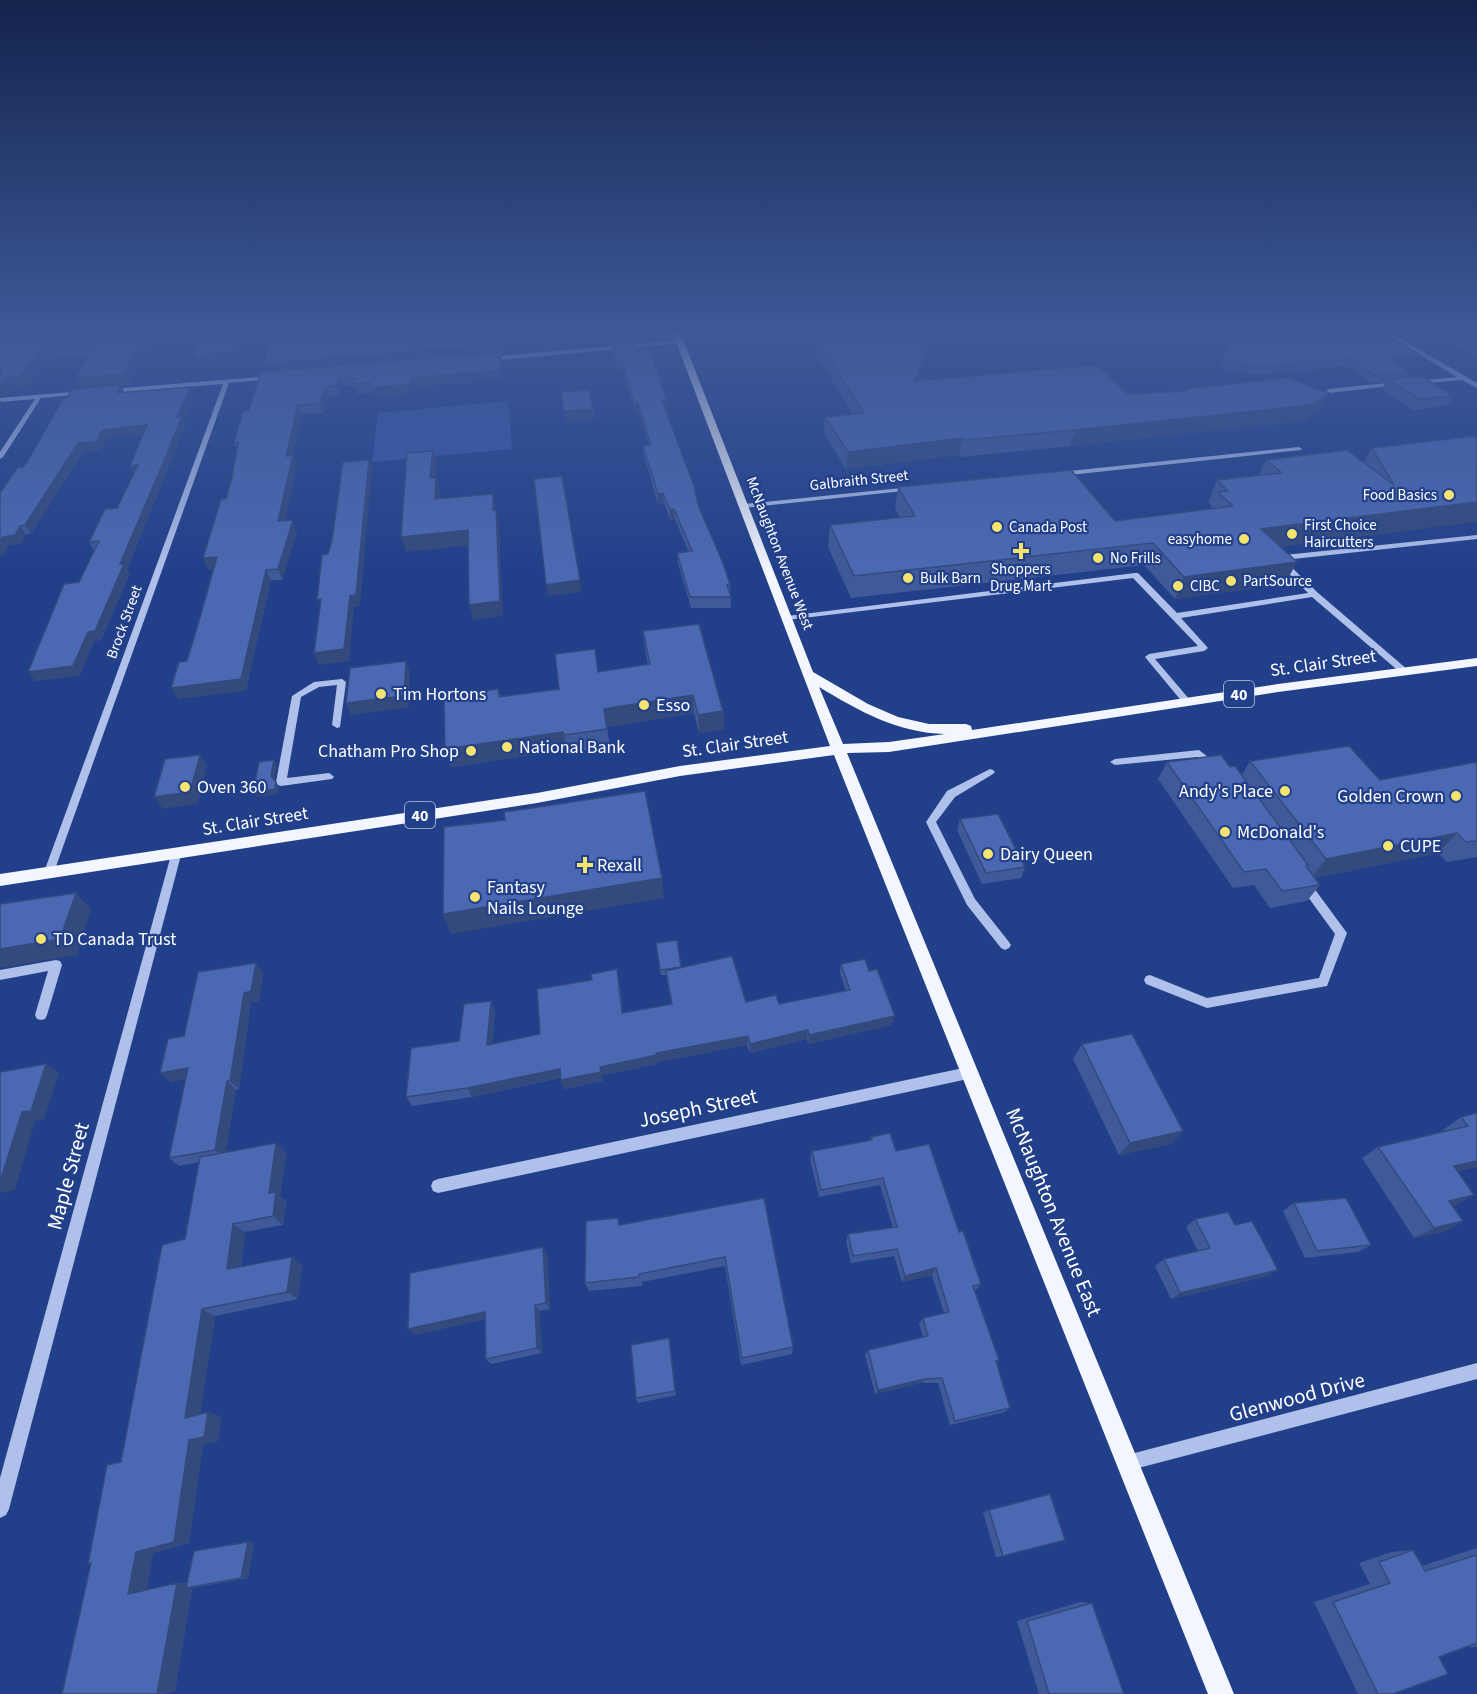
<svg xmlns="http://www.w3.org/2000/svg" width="1477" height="1694" font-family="'Source Sans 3',sans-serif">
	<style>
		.green { fill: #3658a7 }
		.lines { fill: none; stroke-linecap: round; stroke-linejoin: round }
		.minor { fill: #afc0ea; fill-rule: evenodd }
		.major { fill: #f3f6fe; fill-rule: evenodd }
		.wall { fill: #405a99 }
		.shaded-wall { fill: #344a7d }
		.building { fill: #4b69b2; stroke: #344a7d; stroke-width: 1.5 }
		.poi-dot { fill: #f6e471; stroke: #22408a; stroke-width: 2 }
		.labels { text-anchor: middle; stroke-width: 4.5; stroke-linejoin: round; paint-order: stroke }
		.far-street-label { font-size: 15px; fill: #fff; stroke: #22408a }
		.far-poi-label { font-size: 15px; fill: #fff; stroke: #22408a; text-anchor: start }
		.shield { fill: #22408a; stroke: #bdc6dc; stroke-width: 1.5 }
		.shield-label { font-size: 16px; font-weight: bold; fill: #fff }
		.street-label { font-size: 18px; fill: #fff; stroke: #22408a }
		.poi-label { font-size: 18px; fill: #fff; stroke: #22408a; text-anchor: start }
		.near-street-label { font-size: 21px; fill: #fff; stroke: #22408a }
	</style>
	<rect width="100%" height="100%" fill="#22408a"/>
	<path class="green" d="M508,401L512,449L372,462L378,413Z"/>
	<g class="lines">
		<path class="minor" d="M1386,334H1392L1477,383V388L1462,380L1414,384V382L1416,381L1457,377Z
			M681,340L683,341V343L488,361L485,359L488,357Z
			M272,376L275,378L274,379L229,383L54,872L53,875H45L44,872L223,384L111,393L108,391L111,389Z
			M1397,382L1400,384L1399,385L1329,393L1326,391L1329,389Z
			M83,391L85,392V394L41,398L3,457L0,459V452L35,399L0,402V398Z
			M1299,447L1302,449L1301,450L1060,476L1057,474L1060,472Z
			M911,487L913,488V490L744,508L740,506L744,504Z
			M1477,535V539L1284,560L1317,592L1408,670V674H1402L1312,597L1181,618L1208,648L1204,651L1155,659L1190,700L1192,702L1190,704H1184L1145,657L1149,654L1198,646L1133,578L787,620L783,618L787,616L1135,573H1138L1177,613L1308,593L1275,560V556Z
			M342,679L346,682L340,727L337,728L332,725L337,685L319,687L301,697L287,778L329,773L332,775L334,777L332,779L281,786L278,785L276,782L292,696L314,682Z
			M1199,750L1217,764L1219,766L1217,768H1211L1197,757L1115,765L1110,762L1115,759Z
			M990,769L993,770L995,772L993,774L955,797L936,822L975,899L1009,942L1011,945L1009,948L1005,950L1001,948L967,905L926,822L947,791Z
			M176,851L180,852L181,855L9,1509L6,1515L0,1518V1478L171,855L172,852Z
			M1304,879L1308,880L1347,933L1327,986L1207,1008L1146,984L1144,980L1146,976L1150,975L1207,998L1319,978L1335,934L1300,886L1299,883L1300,880Z
			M56,960L60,961L62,965L47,1015L45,1019L41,1020L37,1019L35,1015L48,971L0,980V970Z
			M968,1067L972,1069L974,1073L972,1077L968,1079L438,1193L433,1191L431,1186L433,1181L438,1179Z
			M1477,1363V1379L1127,1471L1121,1469L1119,1463L1121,1457L1127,1455Z"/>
		<path class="major" d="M673,334H681L813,672L868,704L898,717L929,724H966L971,726L972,730L1278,684L1477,658V666L1278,692L889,752L847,753L1234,1694H1208L834,755L680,776L537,803L0,886V874L537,793L680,766L830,746ZM819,687C859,711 898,733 945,734L889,742L843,744Z"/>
	</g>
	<path class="wall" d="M0,334H157L129,385H121L124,392L191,387L194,395L183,420L185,425L170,464L127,569L130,573L101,640L94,641L80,675L35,681L94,551L89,542L117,508L134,474L143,434L106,438L100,450L83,452L31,534H26L21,544L9,545L4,555L0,556V493L27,462L67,398L81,388L76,378L88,357L47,359L27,387L13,388L8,395Z
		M605,334H631L632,340L667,400L668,410H665L698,505L730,584L731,608H691L678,563L677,553L688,551L675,519L670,520L664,503L658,504L644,456L643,446L649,445L639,413H636L622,369L619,370L612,351L611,344H609Z
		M848,334H935L918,380L1128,394L1183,391L1184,389L1329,393L1321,410L1304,421L1070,446L960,457L959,455L846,469L824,433L825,417L853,414L815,352L816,337Z
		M1185,334H1385L1418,354L1414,362L1397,364L1409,372L1406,378L1453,396L1447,406L1413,410L1382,389L1386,381L1371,383L1346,366L1253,375L1218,368L1228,347Z
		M1434,334H1477V358Z
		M361,335L501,353H500L503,379L414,387L413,393L374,397L372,392L358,394L356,388L343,385L339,395L329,396L323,413L302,414L292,455L297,465L285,521L297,531L282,580H271L246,690L178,699L187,661L214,568L208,569L203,558L226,499L232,478L237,450L234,443L266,371L263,364L324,339Z
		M1474,436L1281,548L1285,584L1175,599L1144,565L851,598L828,547L830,525L900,518L895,508L898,487L1115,521L1210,509L1212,506L1208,502L1217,480L1259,475L1266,460L1364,462L1372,448Z
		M643,631L723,711L724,730L699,733L694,713L607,727L610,747L567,753V750L451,767L445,749L498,689L501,696L559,689L598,672L648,665L645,649Z
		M1250,761L1380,780L1477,762V857L1447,862L1438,853L1315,878L1320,885L1307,901L1270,908L1254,885L1233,888L1158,779L1167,762L1230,767L1242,775Z
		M960,819L1025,867L1021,878L982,884L957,830Z
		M656,943L681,968L746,1002L779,1004L846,991L840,973L841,964L869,971L892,1025L808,1044L807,1039L750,1053L747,1045L658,1062V1064L603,1075V1081L564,1089L560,1078L472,1097L412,1106L406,1097L459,1041L491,1001L495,1011L492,1044L540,1034L619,979L623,1013L671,1004L666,975H661Z
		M263,973L259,1001L251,1002L239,1089L236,1090L225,1153L276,1143L286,1153L280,1196L286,1201L283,1225L245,1232L241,1266L302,1265L298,1299L215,1316L200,1414L208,1412L221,1417L218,1441L203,1444L189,1543L153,1553L146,1590L177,1583H187L248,1542H254L248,1578L192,1588L175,1691L162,1694H62L91,1564H88L121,1462L185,1239L200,1162L179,1166L169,1158L186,1079L170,1082L184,1036Z
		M1082,1044L1183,1131L1171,1144L1119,1155L1073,1059Z
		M1477,1113L1458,1172L1474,1195L1453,1206L1463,1221L1443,1232L1414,1238L1362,1158L1378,1147L1444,1131L1443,1130L1461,1117Z
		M871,1137L896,1151L959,1232L981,1284L976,1290L974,1291L1010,1408L1005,1412L950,1425L938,1383H921L875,1394L865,1355L868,1350L923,1337L919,1324L923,1318L944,1313L932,1275L902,1282L894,1256L851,1263L846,1241L848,1234L893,1228L880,1185L819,1197L810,1159L812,1151L870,1140Z
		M764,1198L793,1347L792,1354L741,1365L725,1266L642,1282V1286L589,1291L585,1283L621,1225Z
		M1294,1203L1371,1245L1358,1252L1305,1258L1283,1211Z
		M1195,1219L1235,1225L1267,1276L1171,1299L1155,1266L1164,1259L1198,1251L1186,1227Z
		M547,1254L550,1309L539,1311L542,1353L491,1364L486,1359L485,1319L415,1335Z
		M670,1343L676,1395L638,1403L636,1398Z
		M989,1510L1003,1556L996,1557L983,1512Z
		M1477,1548V1647H1466L1439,1657L1393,1694H1358L1314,1602L1370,1584L1359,1563L1392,1552L1413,1550L1422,1566Z
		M1080,1602L1092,1603L1124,1694H1039L1017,1621Z"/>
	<path class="shaded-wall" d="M146,334H157L129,385H121L125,393L82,389L76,378Z
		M239,334H249L236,365L200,369L194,356Z
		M499,334L501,353H500L503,379L414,387L413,393L374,397L371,388L411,378L267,373L263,364Z
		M567,334H593L568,336Z
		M608,334H631L632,342L609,344Z
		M932,334H935L913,397L915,381Z
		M41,348L47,359L27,387L13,388L8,395L0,396V384L6,377Z
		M1418,354L1414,362L1383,366L1387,359Z
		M618,360H621L622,369L619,370Z
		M340,375L343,385L339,395L336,386Z
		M191,387L194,395L183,420L185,425L170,464L127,569L130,573L101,640L94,641L80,675L35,681L28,672L120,564L177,417Z
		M326,387L329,396L323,413L319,404Z
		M1329,393L1321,410L1304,421L1070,446L1075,430Z
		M0,400L3,404L0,408Z
		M667,400L668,410H662V401Z
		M635,403H638L639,413H636Z
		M298,405L302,414L290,466L286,456Z
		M593,409L595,419L566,422L564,411Z
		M147,425L152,433L106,438L100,450L83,452L31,534L25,525L78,443L102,430Z
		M962,438L959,455L846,469L848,452Z
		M433,451L437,465L434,493L430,478Z
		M293,455L297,465L283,532L278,521Z
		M369,460L372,470L360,606L354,607L349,661L319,665L314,653L350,596Z
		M138,465L134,474L130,466Z
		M436,478L440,492L439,514L435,499Z
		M663,493L664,503L658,504V494Z
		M493,494L499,524L503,616L473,620L469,605L493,510Z
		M1477,502V522L1250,551L1261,529Z
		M670,509H674L675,519L670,520Z
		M293,520L297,531L282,580L278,569Z
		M20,526L26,534L21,544L9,545L4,555L0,556V542L3,537Z
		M468,530L472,545L406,552L401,537Z
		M217,557L222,567L208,569L203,558Z
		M1297,562L1285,584L1175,599L1184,577Z
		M266,570L271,580L246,690L178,699L171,688Z
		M580,580L582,592L548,596L546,585Z
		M406,661L410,673L409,707L351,715L346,703Z
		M693,695L694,713L607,727L604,709Z
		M723,711L724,730L699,733L698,715Z
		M563,732L567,750L451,767L445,749Z
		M200,755L207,766L198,803L163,809L154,797Z
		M274,760L277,765L274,782L271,776Z
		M276,782L279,788L278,794L257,797L253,792Z
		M1457,833L1438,853L1310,879L1326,859Z
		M662,878L664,898L451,934L443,914Z
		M76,893L91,909L77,955L0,968V949Z
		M256,963L263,973L259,1001L251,1002L239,1089L230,1081L244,993Z
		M491,1001L495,1011L491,1054L487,1045Z
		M895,1016L892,1025L808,1044L809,1035Z
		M808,1030L807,1039L750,1053V1044Z
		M748,1036L747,1045L658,1062V1064L603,1075V1081L564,1089L561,1080L600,1067L656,1053Z
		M46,1064L59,1073L44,1120L35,1121L15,1190L0,1193V1182L22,1112Z
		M188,1068L197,1077L170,1082L160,1073Z
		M560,1069L562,1077L472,1097L467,1088Z
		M227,1081L236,1090L225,1158L215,1150Z
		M1183,1131L1171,1144L1119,1155L1130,1143Z
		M276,1143L286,1153L280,1196L286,1201L283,1225L273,1216L269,1193Z
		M1477,1161V1167L1435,1178L1454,1166Z
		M1474,1195L1454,1206L1430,1212L1449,1201Z
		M1463,1221L1443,1232L1414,1238L1434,1228Z
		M233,1224L245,1232L239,1277L227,1269Z
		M543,1247L547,1254L550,1309L546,1303Z
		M292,1257L302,1265L298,1299L287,1292Z
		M936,1268L932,1275L902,1282L905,1276Z
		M1278,1270L1267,1276L1171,1299L1180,1293Z
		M535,1305L539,1311L542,1353L537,1348Z
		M202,1309L215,1316L199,1423L185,1418Z
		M485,1312L490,1318L415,1335L408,1329Z
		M669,1338L670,1343L676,1395L675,1391Z
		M925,1379L921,1383L875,1394L878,1390Z
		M208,1412L221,1417L218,1441L203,1444L189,1543L153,1553L146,1594H128L136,1552L189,1440Z
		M248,1542H254L248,1578H241Z
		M177,1583L193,1584L186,1588H192L175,1691L157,1694Z"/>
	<path class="building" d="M0,334H146L124,374L76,378L95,345L41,348L20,376L6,377L2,384H0Z
		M201,334H239L231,352L194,356Z
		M326,334H359V335L374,334H498L499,344L263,364L270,343L324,339Z
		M848,334H932L915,381L1097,365L1128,394L1185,391L1184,389L1287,378L1329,393L1311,405L1075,430L964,440L962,438L848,452L825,417L864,413L816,337Z
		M1212,334H1385L1418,354L1387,359L1409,372L1375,375L1350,359L1257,367L1221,360L1232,340Z
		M1452,334H1477V347Z
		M634,340L636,349L649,348L667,400L662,401L694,486L698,505L723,563L730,584L727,585L731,597H690L677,553L692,551L674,509H670L663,493L658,494L643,446L651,445L638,403H635L621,360H618L611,342Z
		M500,352L501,370L411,378V384L371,388V383L355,384L356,379L340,375L336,386L326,387L319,404L298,405L286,456L293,455L278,521L293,520L278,569L266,570L241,679L171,688L179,662L187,661L197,628L217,557L203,558L221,499H226L232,478L238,442L234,443L243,411L249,410L261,372Z
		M1421,376L1453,396L1419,399L1387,379Z
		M121,385L117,393L191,387L177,417L182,416L166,456L120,564H124L95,631L88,632L73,666L28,672L64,584L79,582L99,541L89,542L105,509L117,508L138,465L130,466L147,425L102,430L96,442L78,443L25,525L20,526L15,535L3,537L0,542V493L18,467H23L27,462L63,399L67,398L72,389Z
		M589,390L593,409L564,411L561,392Z
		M1474,436L1477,438V502L1261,529L1297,562L1184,577L1153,543L854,576L830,525L915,516L898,487L1071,470L1115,521L1233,506L1218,492L1228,491L1217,480L1282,473L1266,460L1347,450L1394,485L1372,448Z
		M433,451L430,478H436L435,499L493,494V510L496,509L500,601L469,605L468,530L401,537L407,453Z
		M369,460L356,595L350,596L344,649L314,653L321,599L317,600L322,555L328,554L332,540L343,462Z
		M562,476L580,580L546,585L534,479Z
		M699,624L723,711L698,715L693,695L604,709L607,729L564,735L563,732L445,749L444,696L498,689L499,697L559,689L555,654L595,649L598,672L650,664L643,631Z
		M406,661L404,696L346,703L350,668Z
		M1349,746L1380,780L1477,762V841L1466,842L1457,833L1326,859L1250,761Z
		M200,755L190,792L154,797L165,759Z
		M1221,755L1230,767L1235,766L1308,865L1306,866L1320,885L1282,891L1266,869L1244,872L1167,762Z
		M274,760L271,776L276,782L275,789L253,792L259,762Z
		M645,791L662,878L443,914L444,827L505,820L504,812Z
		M998,814L1025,867L986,873L960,819Z
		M76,893L60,939L0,949V904Z
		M677,940L681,967L660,970L656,943Z
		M732,956L746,1002L776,995L779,1004L850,990L841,964L865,959L869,971L877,969L895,1016L809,1035L808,1030L750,1044L748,1036L656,1053L657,1055L600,1067L601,1072L561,1080L560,1069L467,1088L406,1097L411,1048L459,1041L464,1004L491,1001L487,1045L540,1034L537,989L592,980L591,974L617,969L622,1013L672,1004L666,971Z
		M256,963L251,991L244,993L230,1081H227L215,1150L169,1158L188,1068L160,1073L168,1039L184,1036L198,972Z
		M1132,1034L1183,1131L1130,1143L1082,1044Z
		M46,1064L31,1111L22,1112L0,1182V1072Z
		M1477,1113V1161L1454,1166L1474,1195L1449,1201L1463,1221L1434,1228L1378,1147L1468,1126L1461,1117Z
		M890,1133L896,1151L929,1144L959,1232L963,1231L981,1284L973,1286L999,1360L996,1361L1010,1408L955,1421L942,1378L925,1379L878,1390L868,1350L928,1336L923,1318L949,1312L936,1268L905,1276L897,1249L853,1256L848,1234L897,1227L883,1178L821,1190L812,1151L872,1140L871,1137Z
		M276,1143L269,1193L276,1192L273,1216L233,1224L227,1269L292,1257L287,1292L202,1309L185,1418L208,1412L204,1437L189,1440L174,1542L136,1552L128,1594L177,1583L157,1694H62L91,1563L88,1564L107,1465L121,1462L162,1245L185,1239L200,1157Z
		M764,1198L793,1347L742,1358L725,1257L639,1274V1277L585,1283L586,1221L618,1218L619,1225Z
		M1346,1198L1371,1245L1317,1251L1294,1203Z
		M1228,1212L1235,1225L1252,1221L1278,1270L1180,1293L1164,1259L1210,1248L1195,1219Z
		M543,1247L546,1303L535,1305L537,1348L486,1359L485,1312L408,1329L410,1273Z
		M669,1338L675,1391L636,1398L631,1345Z
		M1050,1494L1065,1540L1003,1556L989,1510Z
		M248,1542L241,1578L186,1588L194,1551Z
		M1413,1550L1425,1571L1477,1555V1643L1439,1657L1448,1674L1393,1694H1378L1333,1602L1390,1583L1379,1562Z
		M1092,1603L1124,1694H1049L1027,1621Z"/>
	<linearGradient id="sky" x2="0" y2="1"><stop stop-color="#13234c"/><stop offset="0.58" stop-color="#3e5998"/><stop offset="1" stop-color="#3e5998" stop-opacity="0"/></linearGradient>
	<rect width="1477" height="571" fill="url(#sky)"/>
	<g class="poi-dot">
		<circle cx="1449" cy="495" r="6"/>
		<circle cx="997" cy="527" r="6"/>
		<circle cx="1292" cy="534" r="6"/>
		<circle cx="1244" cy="539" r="6"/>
		<path d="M1018 542h6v6h6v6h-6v6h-6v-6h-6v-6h6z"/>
		<circle cx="1098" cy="558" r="6"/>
		<circle cx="908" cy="578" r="6"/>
		<circle cx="1231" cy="581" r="6"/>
		<circle cx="1178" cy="586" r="6"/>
		<circle cx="381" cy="694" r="6"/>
		<circle cx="644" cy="705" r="6"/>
		<circle cx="507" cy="747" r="6"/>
		<circle cx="471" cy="751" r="6"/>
		<circle cx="185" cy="787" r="6"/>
		<circle cx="1285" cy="791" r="6"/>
		<circle cx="1456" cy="796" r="6"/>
		<circle cx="1225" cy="832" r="6"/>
		<circle cx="1388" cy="846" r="6"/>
		<circle cx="988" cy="854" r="6"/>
		<path d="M582 856h6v6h6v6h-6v6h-6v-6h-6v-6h6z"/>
		<circle cx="475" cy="897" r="6"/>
		<circle cx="41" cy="939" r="6"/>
	</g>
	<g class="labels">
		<g class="far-street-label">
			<text transform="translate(859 480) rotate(-6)" y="5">Galbraith Street</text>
			<text transform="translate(780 553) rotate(69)" y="5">McNaughton Avenue West</text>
			<text transform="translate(124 622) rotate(-70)" y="5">Brock Street</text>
		</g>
		<g class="far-poi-label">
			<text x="1437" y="500" text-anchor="end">Food Basics</text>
			<text x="1304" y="530">First Choice<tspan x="1304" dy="17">Haircutters</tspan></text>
			<text x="1009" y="532">Canada Post</text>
			<text x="1232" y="544" text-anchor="end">easyhome</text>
			<text x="1110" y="563">No Frills</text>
			<text x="1021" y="574" text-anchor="middle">Shoppers<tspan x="1021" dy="17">Drug Mart</tspan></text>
			<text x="920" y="583">Bulk Barn</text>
			<text x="1243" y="586">PartSource</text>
			<text x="1190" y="591">CIBC</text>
		</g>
		<g class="shield">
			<rect x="1224" y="681" width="30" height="26" rx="4.5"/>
			<rect x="405" y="802" width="30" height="26" rx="4.5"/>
		</g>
		<g class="shield-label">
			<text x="1239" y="700">40</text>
			<text x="420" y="821">40</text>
		</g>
		<g class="street-label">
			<text transform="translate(1323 663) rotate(-8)" y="6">St. Clair Street</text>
			<text transform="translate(735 744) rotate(-8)" y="6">St. Clair Street</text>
			<text transform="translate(255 821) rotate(-9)" y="6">St. Clair Street</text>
		</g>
		<g class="poi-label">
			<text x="393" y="700">Tim Hortons</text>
			<text x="656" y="711">Esso</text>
			<text x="519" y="753">National Bank</text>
			<text x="459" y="757" text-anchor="end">Chatham Pro Shop</text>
			<text x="197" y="793">Oven 360</text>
			<text x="1273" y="797" text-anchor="end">Andy's Place</text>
			<text x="1444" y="802" text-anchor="end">Golden Crown</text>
			<text x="1237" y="838">McDonald's</text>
			<text x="1400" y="852">CUPE</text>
			<text x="1000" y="860">Dairy Queen</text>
			<text x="597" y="871">Rexall</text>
			<text x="487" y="893">Fantasy<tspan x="487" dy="21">Nails Lounge</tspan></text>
			<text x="53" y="945">TD Canada Trust</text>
		</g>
		<g class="near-street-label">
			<text transform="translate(698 1108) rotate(-12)" y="7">Joseph Street</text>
			<text transform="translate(68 1176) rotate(-75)" y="7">Maple Street</text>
			<text transform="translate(1054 1212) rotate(68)" y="7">McNaughton Avenue East</text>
			<text transform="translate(1297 1397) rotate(-15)" y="7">Glenwood Drive</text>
		</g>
	</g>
</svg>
